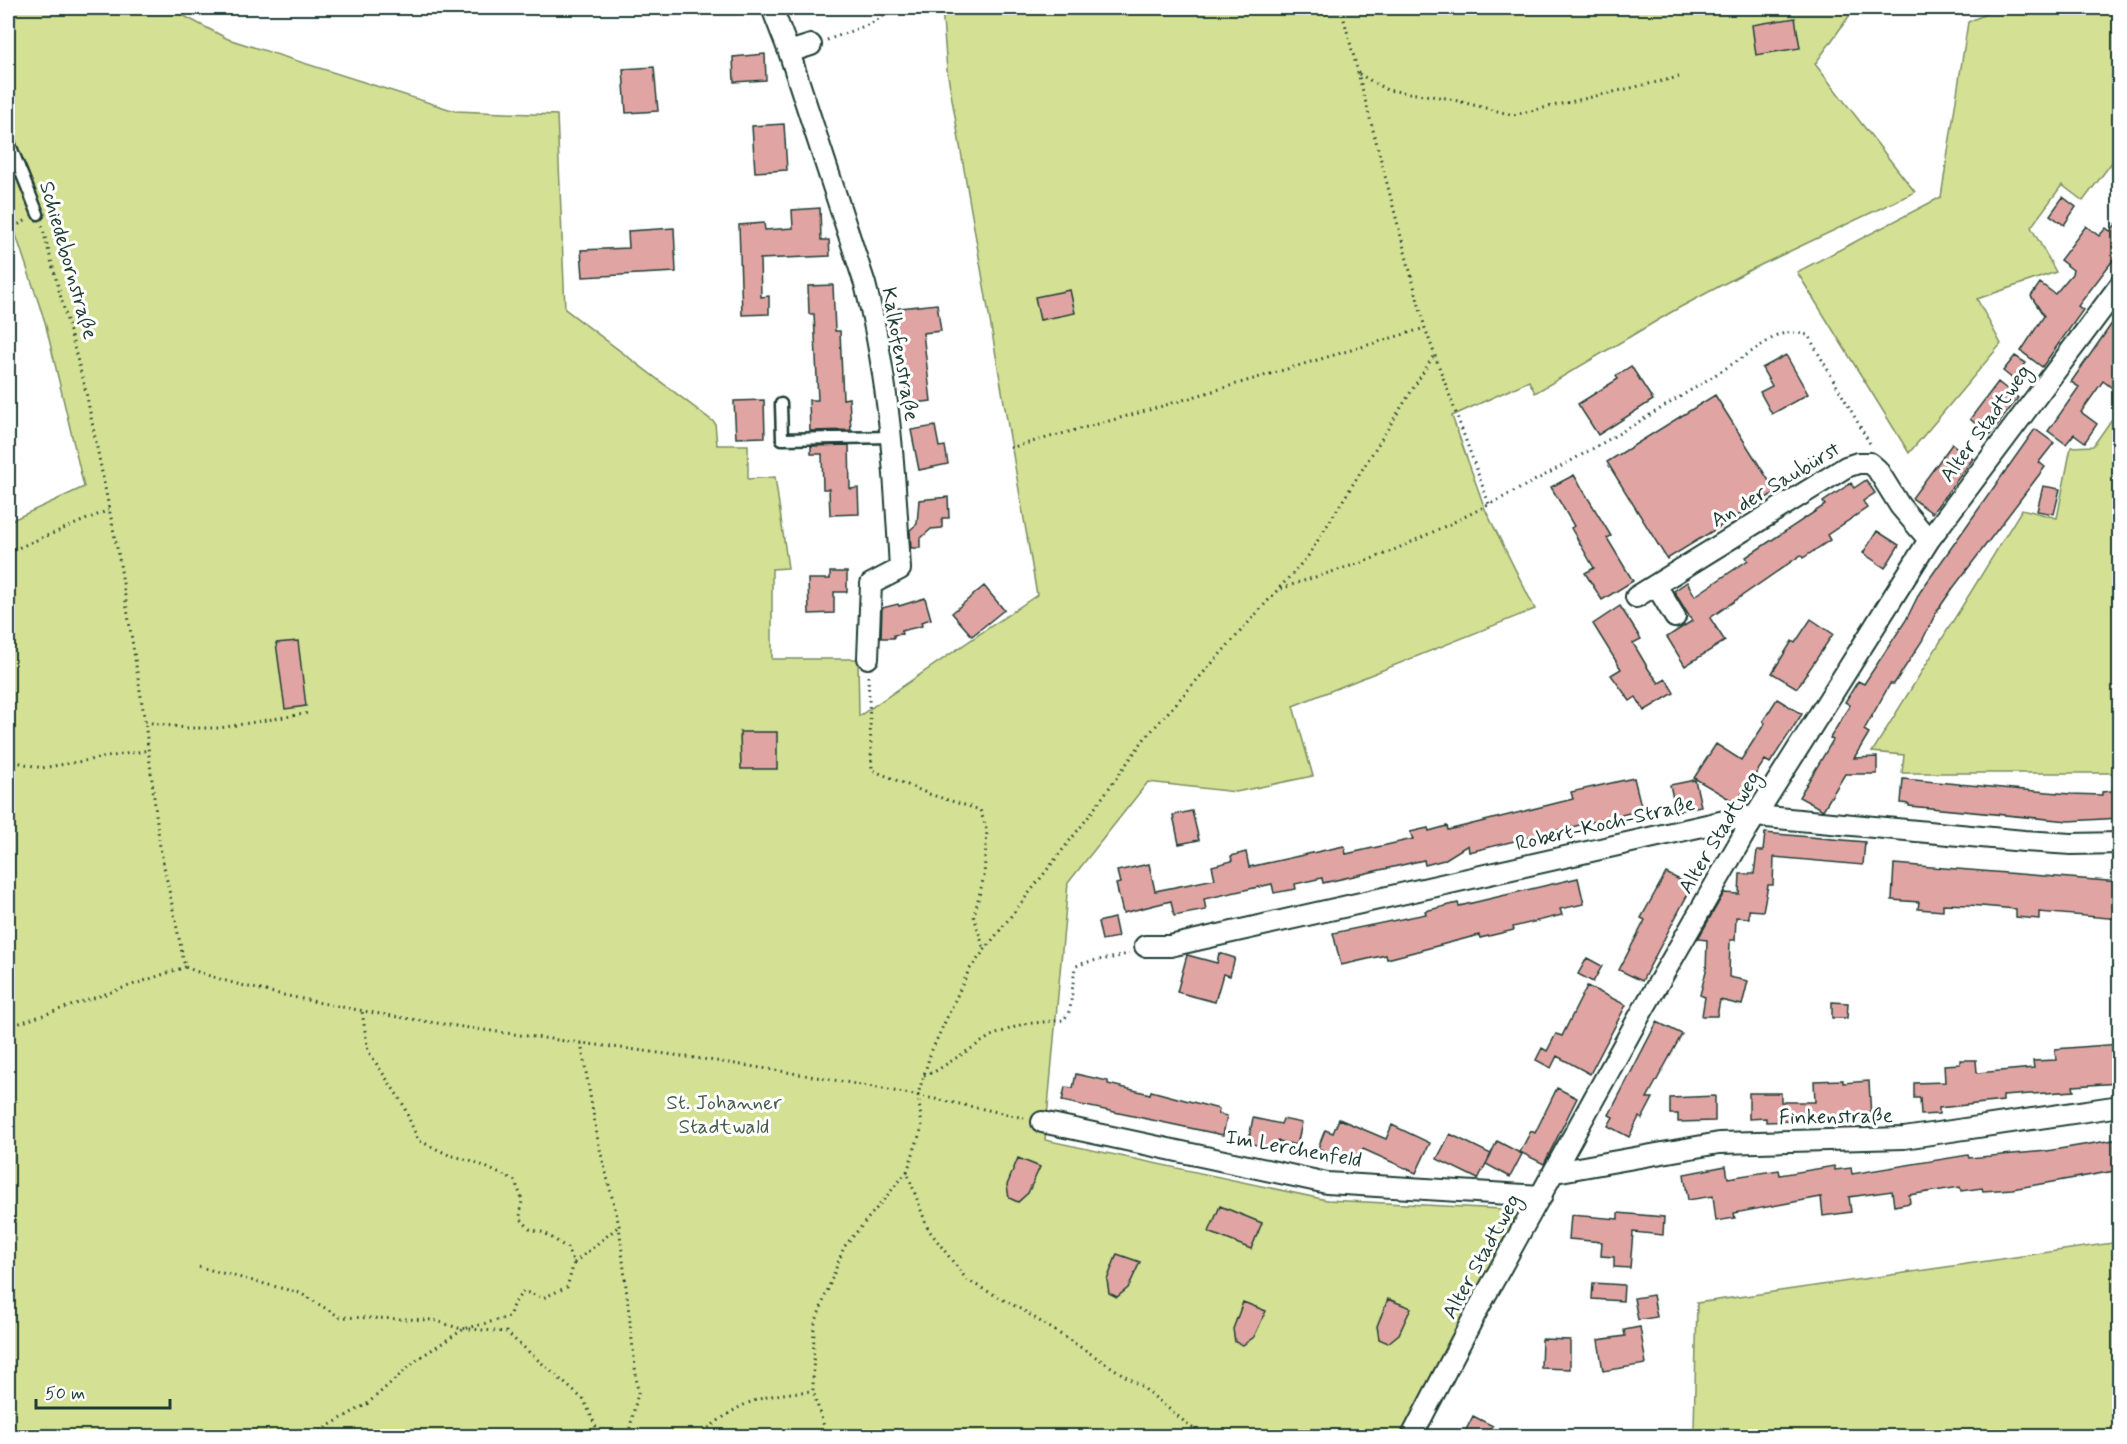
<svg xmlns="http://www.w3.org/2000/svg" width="2127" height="1444" font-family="Mynerve,sans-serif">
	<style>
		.green { fill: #d4e093; stroke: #7a8e64; stroke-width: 1.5 }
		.building { fill: #e0a5a3; stroke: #1f3d34; stroke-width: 1.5 }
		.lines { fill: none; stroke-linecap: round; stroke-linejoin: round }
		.service-casing { stroke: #1f3d34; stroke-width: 15 }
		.minor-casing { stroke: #1f3d34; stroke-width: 24 }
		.path { stroke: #1f3d34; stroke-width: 3; stroke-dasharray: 1.5 4.5; stroke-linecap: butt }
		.service { stroke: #fff; stroke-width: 10 }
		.minor { stroke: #fff; stroke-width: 20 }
		.labels { text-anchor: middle; stroke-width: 6; stroke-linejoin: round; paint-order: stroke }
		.street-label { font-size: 21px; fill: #1f3d34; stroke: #fff }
		.park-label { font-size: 21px; fill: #435e47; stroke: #fff }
	</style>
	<rect width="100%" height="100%" fill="#fff"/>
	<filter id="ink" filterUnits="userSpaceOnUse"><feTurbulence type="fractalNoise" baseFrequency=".0167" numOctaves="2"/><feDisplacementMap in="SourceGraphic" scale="12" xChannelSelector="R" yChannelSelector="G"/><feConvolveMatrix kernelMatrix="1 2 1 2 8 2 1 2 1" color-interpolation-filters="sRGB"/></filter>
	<g filter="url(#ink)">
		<path class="green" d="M8,8H169L228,39L455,111L557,115L565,309L715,423L717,445H748V479L775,477L788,568L772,569V659H858L859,716L1037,595L947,70L942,8H1855L1815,64L1915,192L1748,271L1675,310L1535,393L1529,381L1452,416L1485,509L1535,609L1293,706L1313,776L1236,792L1148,782L1068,883L1045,1140L1327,1200L1521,1210L1402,1436H8V522L84,487L45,322L8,211Z
			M1999,8H2119V153L2083,201L2062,185L2031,227L2056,272L1977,299L2001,344L1909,453L1797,272L1941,197L1968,22Z
			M2119,409V773H1902L1904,755L1872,752L2022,509L2057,518L2071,447L2093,446Z
			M2119,1242V1436H1690L1694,1429L1697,1303Z"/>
		<path class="building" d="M1795,18L1800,48L1756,55L1752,25Z
			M765,54L766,80L734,82L733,57Z
			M654,67L658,111L626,113L623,69Z
			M784,124L787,170L755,172L752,126Z
			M2063,197L2076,207L2064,225L2050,215Z
			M820,208L821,240H829L830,256L760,259L761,297L769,296V314L742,315L739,225L764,223L765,230L793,228L792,210Z
			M2120,220V251L2078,306L2083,310L2042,367L2021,351L2044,316L2031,296L2040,283L2055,294L2072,274L2073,270L2060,260L2086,226L2099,236L2106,228L2110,231Z
			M674,228L676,272L583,277L581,250L629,248L628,231Z
			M833,285L835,331H840L843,399L849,398L851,430L810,431L809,400H818L814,314H809L808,286Z
			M1070,290L1075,313L1040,320L1035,297Z
			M937,304L941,331L923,333L931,401L907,404L899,336L895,337L891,309Z
			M2120,312V394L2103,381L2081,412L2097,424L2085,442L2074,434L2066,444L2048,431L2079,387L2071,382Z
			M1786,355L1808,394L1772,414L1760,392L1772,386L1762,368Z
			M2015,356L2026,363L2014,380L2003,371Z
			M1631,366L1653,400L1598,435L1578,404L1618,379L1616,376Z
			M1998,382L2018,398L1990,435L1970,419Z
			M1715,395L1776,492L1667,559L1607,462Z
			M764,400L765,437L736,438L734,401Z
			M935,426L939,447L945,446L948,464L919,470L911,430Z
			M2035,429L2054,443L2039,462L2045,467L1953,588L1937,611L1922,641L1894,684H1890L1864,730L1869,733L1854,758L1877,757V774H1845L1823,810L1799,797L1833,740L1830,738L1850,705L1845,702L1858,681L1864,684L1906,620L1920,592Z
			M1952,444L1973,459L1932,513L1912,498Z
			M849,445L850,489L858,488L859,514L830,515L829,489H823L822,454H811V446Z
			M1574,475L1611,536L1607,538L1633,581L1602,600L1585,573L1594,568L1571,528L1574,526L1551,487Z
			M1866,480L1875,493L1863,501L1867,508L1827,535L1830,540L1803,558L1801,555L1710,618L1725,641L1685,666L1667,637L1692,621L1674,591L1687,582L1695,596L1748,560L1746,557L1825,505L1823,502L1851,483L1854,488Z
			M2043,486L2060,489L2054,514L2037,511Z
			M948,497L949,518H942V528L931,529L920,539V548H911L910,530L917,524L919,500Z
			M1877,531L1899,545L1885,568L1863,553Z
			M830,572H847V592H834V613L809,614L808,579H830Z
			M984,586L1004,610L972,636L952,613Z
			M925,598L931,619L921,622L922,626L901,631L902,634L894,635V638H881L882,608L898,604L899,606Z
			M1620,606L1641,639L1633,643L1649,670L1659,683L1666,679L1674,693L1644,711L1636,697L1630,701L1611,675L1621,669L1593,624Z
			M1811,619L1833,634L1797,688L1772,673L1792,641L1795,643Z
			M298,641L306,706L285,709L276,643Z
			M1777,699L1802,714L1770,763L1765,760L1736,803L1694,778L1716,744L1741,760L1765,723L1763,721Z
			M740,732H777V769H741Z
			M1634,778L1642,810L1469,852L1468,845L1444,860L1425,865L1424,860L1323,883L1322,878L1295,884L1296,889L1274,893L1272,884L1204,899L1206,910L1174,916L1171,901L1123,913L1116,884L1120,883L1117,871L1149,864L1155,891L1215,879L1212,866L1232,861L1231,856L1246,852L1249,867L1344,846L1346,854L1413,839L1410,832L1428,828L1429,831L1447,826L1448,830L1573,799L1571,792Z
			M1903,779L2070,794L2102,795V792L2120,790V818L2069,821L1909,806V804L1901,803Z
			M1695,780L1701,806L1676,811L1670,785Z
			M1192,811L1199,840L1179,844L1173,815Z
			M1765,833L1865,842L1863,865L1774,857L1773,885H1768L1763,911L1749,910V918L1736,917L1735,940H1730L1729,977L1748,981L1742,1005L1720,1000L1717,1016H1702L1705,997L1700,995L1706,971L1707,940L1698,939L1724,893L1739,894L1740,874H1754L1757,851H1763Z
			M1894,864L2120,882V919L2039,912V919L2016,917V909L1969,905L1943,904V911L1918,909L1919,902L1892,900Z
			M1666,873L1692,886L1642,981L1619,970L1645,920L1641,918Z
			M1578,878L1584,904L1560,909L1562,915L1513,927L1514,930L1480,938L1479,935L1387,959L1386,955L1341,965L1333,933L1426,914L1425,911L1458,903L1459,906Z
			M1114,918L1118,937L1102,940L1098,922Z
			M1219,953L1235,958L1230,976L1223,974L1215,1002L1177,992L1187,955L1217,963Z
			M1587,958L1602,966L1593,982L1578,974Z
			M1587,986L1626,1005L1590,1074L1557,1056L1551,1068L1536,1060L1542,1048L1547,1051L1556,1034L1562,1036Z
			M1832,1002L1848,1003L1847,1018H1832Z
			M1657,1022L1682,1034L1647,1098H1653L1642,1119L1639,1117L1629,1137L1608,1126L1613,1117L1609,1115Z
			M2120,1044V1083L2073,1086L2074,1091L2003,1096V1101L1939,1108V1114L1921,1115L1920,1098H1914V1083L1945,1082L1944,1065L1960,1064V1060H1976L1977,1073L2034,1068L2033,1061L2056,1060L2055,1049Z
			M1076,1074L1108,1081V1084L1150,1094L1151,1091L1219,1109L1218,1114L1227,1116L1223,1135L1062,1101L1065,1087L1073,1088Z
			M1843,1080V1083L1869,1081L1871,1118L1766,1122V1118L1749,1119V1093H1781V1102H1815L1814,1081Z
			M1557,1088L1577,1098L1544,1164L1520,1152L1531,1131L1535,1133Z
			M1715,1096V1121L1678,1122V1114H1670V1098Z
			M1253,1118L1281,1124L1283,1119L1302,1123L1297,1145L1278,1141L1276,1149L1248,1143Z
			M1339,1119L1386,1139L1392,1125L1430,1143L1416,1173L1363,1149L1359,1158L1338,1150L1335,1156L1318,1148L1325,1130L1333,1133Z
			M1450,1134L1491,1154L1478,1179L1437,1159Z
			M2120,1139V1170L2012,1189L1983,1191L1982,1188L1961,1191L1960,1187L1909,1195L1910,1203L1894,1206L1892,1191L1849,1197L1851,1212L1823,1216L1821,1197L1734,1213L1735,1218L1716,1221L1713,1196L1688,1200L1684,1174L1726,1166L1728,1178L1779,1170L1780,1175L1834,1166L1835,1170L1851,1168L1852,1174L1968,1155L1969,1158L2047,1151Z
			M1497,1141L1522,1154L1510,1177L1486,1164Z
			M1018,1158L1040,1167L1028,1193L1018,1202L1009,1198L1007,1185Z
			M1220,1206L1262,1223L1251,1249L1209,1232Z
			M1618,1213L1664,1217L1663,1235L1633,1232L1630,1268L1614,1267V1257L1601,1256L1602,1242L1569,1239L1571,1215L1618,1219Z
			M1117,1254L1140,1262L1128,1288L1117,1297L1109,1293L1107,1280Z
			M1593,1283L1624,1285L1623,1301L1592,1299Z
			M1653,1295L1657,1317L1638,1320L1634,1298Z
			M1388,1299L1411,1308L1399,1334L1388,1343L1379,1339L1377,1326Z
			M1243,1302L1266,1311L1254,1337L1243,1345L1235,1342L1233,1329Z
			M1640,1327L1646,1364L1603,1371L1598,1340L1625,1336L1624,1330Z
			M1542,1339L1570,1340V1369L1541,1368Z
			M1473,1416L1493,1426L1488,1437H1474L1465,1432Z"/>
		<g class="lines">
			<defs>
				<path id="service" d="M8,140L38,214
					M781,404L782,439L892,437"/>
				<path id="minor" d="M772,8L789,52L865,284C889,377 895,474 900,569L871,584L868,658
					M789,52L811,45
					M1656,585L1675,617
					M1636,597L1846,467L1858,463H1870L1877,469L1900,506L1929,540
					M1145,946H1170L1738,818L1756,816L2024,841L2071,844L2120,843
					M1042,1122L1327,1183L1542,1196
					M1555,1172L1719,1143L1904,1138L2120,1106
					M1412,1436L1478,1309L1640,1015L1746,831L1929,540L2120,285"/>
			</defs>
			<use href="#service" class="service-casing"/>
			<use href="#minor" class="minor-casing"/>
			<path class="path" d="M1341,8L1425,328L1489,504
				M827,40L870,24L897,8
				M1359,74L1387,90L1446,98L1513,115L1679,77
				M42,226L86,392L119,558L145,722L160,847L185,967C225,983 265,991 307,1000C398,1019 489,1031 581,1043C730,1061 878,1085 1024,1118
				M8,230L27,220
				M1010,448L1149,410L1425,328
				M8,552L109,510
				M1281,589C1316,575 1354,567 1389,552C1523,493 1654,416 1777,335L1792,332L1808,335L1870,444
				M868,676L872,770L929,794L980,810L987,830L984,876L974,916L984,950
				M145,722L186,728H220L309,713
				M8,760L42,768L149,750
				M8,1027L185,967
				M581,1043L598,1141L619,1225L638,1393L628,1436
				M924,1075L934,1072L991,1036L1023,1024L1064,1020L1070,1010L1075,967C1091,958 1110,961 1129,953
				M574,1263L619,1226
				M199,1267L300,1293L340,1317L434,1320L458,1328L506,1332L584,1400L600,1436
				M285,1436L312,1435L367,1404L419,1358L464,1329L509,1317L513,1305L523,1291L543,1298L567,1287L574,1263L567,1248L545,1233L530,1229L520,1218L522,1199L515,1181L473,1161L449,1155L418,1140L402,1102L368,1051L362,1011
				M699,1436C741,1401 758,1395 813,1391
				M827,1436L813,1391L814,1326L844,1247L907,1172
				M1202,1436L1141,1386L1024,1311L967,1280L928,1229L907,1172L922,1127L918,1094L931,1052L969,970L1089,816L1145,738L1308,556L1434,355"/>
			<use href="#service" class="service"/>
			<use href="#minor" class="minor"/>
		</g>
	</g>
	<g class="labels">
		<g class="street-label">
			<text transform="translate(69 260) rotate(74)" y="7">Schiedebornstraße</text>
			<text transform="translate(901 354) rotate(80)" y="7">Kalkofenstraße</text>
			<text transform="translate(1985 423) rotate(-54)" y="7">Alter Stadtweg</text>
			<text transform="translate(1775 484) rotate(-31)" y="7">An der Saubürst</text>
			<text transform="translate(1605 823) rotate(-13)" y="7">Robert-Koch-Straße</text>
			<text transform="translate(1719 832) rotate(-59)" y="7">Alter Stadtweg</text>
			<text transform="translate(1836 1116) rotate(-1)" y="7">Finkenstraße</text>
			<text transform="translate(1294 1148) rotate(10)" y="7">Im Lerchenfeld</text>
			<text transform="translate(1481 1256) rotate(-61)" y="7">Alter Stadtweg</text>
		</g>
		<g class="park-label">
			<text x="724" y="1109">St. Johanner<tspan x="724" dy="24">Stadtwald</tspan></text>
		</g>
	</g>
	<rect width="2127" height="1444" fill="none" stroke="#fff" stroke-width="30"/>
	<rect x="15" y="15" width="2097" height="1414" fill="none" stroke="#1f3d34" stroke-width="2" filter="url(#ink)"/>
	<path d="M36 1399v9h134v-9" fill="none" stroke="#1f3d34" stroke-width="3"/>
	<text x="45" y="1399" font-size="18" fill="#1f3d34" stroke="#ffffff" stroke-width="4.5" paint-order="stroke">50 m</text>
</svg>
